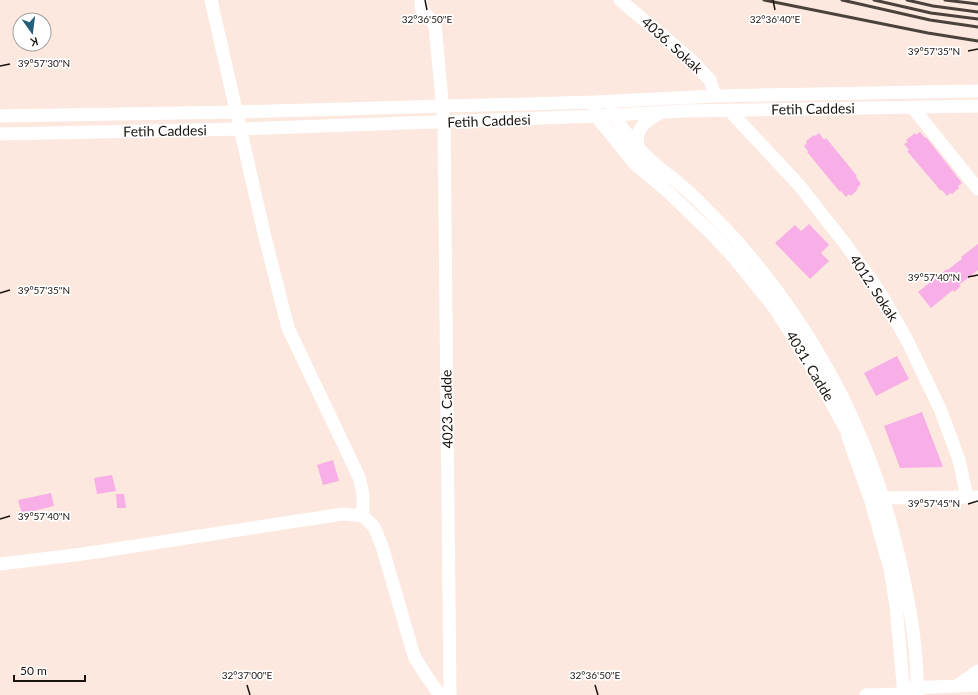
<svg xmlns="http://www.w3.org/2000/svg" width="978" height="695" font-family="Lato,sans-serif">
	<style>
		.building { fill: #f8aee7 }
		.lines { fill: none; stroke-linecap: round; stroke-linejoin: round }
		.minor { stroke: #fff; stroke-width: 13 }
		.rail { stroke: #4c423c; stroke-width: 3 }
		.ticks { fill: none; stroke: #1b130e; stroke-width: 1.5 }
		.labels { text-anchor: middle; stroke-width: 3.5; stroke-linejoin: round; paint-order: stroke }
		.street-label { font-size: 14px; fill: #1b130e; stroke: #fff }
		.ticks-label { font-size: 10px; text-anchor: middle; fill: #1b130e; stroke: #fff; stroke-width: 3.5; stroke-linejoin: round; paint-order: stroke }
	</style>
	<rect width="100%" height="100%" fill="#fce8de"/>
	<path class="building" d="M920,132L925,138L926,137L962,183L958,186L959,188L952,194L950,193L947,196L942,190L941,191L907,151L909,150L904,144L908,142L906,140L915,133L916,135Z
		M819,133L824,140L826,138L857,176L856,177L861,184L857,188L858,189L851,196L849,194L846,197L841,191L840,192L807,152L808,151L804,146L807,143L806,141L814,135L815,136Z
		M809,224L829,245L821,253L829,261L810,279L775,243L795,225L801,231Z
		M978,244V270L959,285L961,286L954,292L953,290L931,308L918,292L947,269L948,270L955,264L962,259L961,257Z
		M897,356L909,379L876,396L864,373Z
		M922,412L943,467L900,468L884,426Z
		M333,460L339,481L323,485L317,465Z
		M112,475L116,491L97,494L94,478Z
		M51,493L54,506L22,514L18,500Z
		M116,494H124L126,508H117Z"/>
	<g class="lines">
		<path class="minor" d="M211,0L264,233L288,328L359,477L363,495V516
			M421,0V8L435,25L444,122L450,695
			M620,0L668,40L691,60L710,80L715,96
			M913,108L978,189
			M612,109L613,115C623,128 633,144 645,155C659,169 677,180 691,194C706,208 720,223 734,238C823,338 878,450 904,580C912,618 918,657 917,695
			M729,110L799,185L846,245L881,294L908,342L941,411L959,460L967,497
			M595,111L596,116L635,164L665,189L712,234L735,259L773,306L805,355L848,433V437L871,501L890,569L896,606L904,695
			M0,116L236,112L595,102L715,96L978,91
			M0,134L240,129L596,116L685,111L978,106
			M638,147C635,129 644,122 658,114
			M876,500L884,498L978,497
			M0,564L83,554L343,514L363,516L374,527L382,546L414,656L425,674L440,695
			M957,686L978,671
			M910,688L978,685
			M866,695L904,694"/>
		<path class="rail" d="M764,0L928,33L978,41
			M842,0L930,20L978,27
			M874,0L931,13L978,19
			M907,0L933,6L978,12
			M945,0L978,4"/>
	</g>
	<path class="ticks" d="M425,0L427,10M773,0L775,10M968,51L978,49M0,66L10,64M968,277L978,275M0,293L10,290M968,504L978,501M0,519L10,516M247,685L250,695M595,685L598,695"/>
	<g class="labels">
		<g class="street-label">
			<text transform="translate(672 45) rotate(42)" y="5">4036. Sokak</text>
			<text transform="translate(813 109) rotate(-1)" y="5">Fetih Caddesi</text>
			<text transform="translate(489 121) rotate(-2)" y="5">Fetih Caddesi</text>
			<text transform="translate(165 131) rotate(-1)" y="5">Fetih Caddesi</text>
			<text transform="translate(874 288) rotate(57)" y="5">4012. Sokak</text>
			<text transform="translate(810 366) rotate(59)" y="5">4031. Cadde</text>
			<text transform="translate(447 409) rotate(-91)" y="5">4023. Cadde</text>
		</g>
	</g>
	<g class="ticks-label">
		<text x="427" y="23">32°36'50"E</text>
		<text x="775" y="23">32°36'40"E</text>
		<text x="934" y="55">39°57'35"N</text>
		<text x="44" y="67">39°57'30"N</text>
		<text x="934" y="281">39°57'40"N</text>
		<text x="44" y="294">39°57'35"N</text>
		<text x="934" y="507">39°57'45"N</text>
		<text x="44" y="520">39°57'40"N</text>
		<text x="247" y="679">32°37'00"E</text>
		<text x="595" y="679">32°36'50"E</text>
	</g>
	<g transform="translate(32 32) rotate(166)"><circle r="19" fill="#ffffff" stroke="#a4a19f"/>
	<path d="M0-3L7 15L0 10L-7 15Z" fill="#275e79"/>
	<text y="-6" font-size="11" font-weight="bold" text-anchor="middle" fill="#1b130e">K</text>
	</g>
	<path d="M14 675v6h71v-6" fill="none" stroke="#1b130e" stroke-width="2"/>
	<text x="20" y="675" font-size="12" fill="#1b130e" stroke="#ffffff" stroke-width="3" paint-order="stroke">50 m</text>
</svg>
